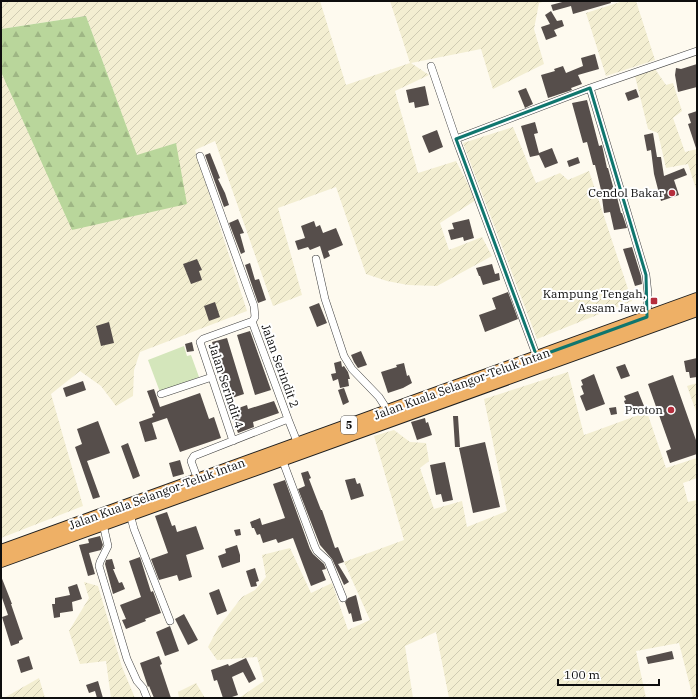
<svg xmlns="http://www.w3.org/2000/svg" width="698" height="699" font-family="'IBM Plex Serif',serif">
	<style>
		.farmland { fill: url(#farmland-furrows) }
		.forest { fill: url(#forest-firs) }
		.park { fill: #d4e6bb }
		.building { fill: #564e4b }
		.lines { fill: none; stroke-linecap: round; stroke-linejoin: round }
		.minor-casing { stroke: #414141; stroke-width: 8 }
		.trunk-casing { stroke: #1f1f1f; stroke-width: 14 }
		.minor { stroke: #fff; stroke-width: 7 }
		.trunk { stroke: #eeb066; stroke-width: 12 }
		.marked { fill: none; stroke: #0f766e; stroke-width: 3; stroke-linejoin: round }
		.poi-dot { fill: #b52e3d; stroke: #fff; stroke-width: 1.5 }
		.labels { text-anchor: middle; stroke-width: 4; stroke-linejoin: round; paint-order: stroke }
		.shield { fill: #fff; stroke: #565656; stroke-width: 1 }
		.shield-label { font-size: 11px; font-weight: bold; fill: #0e0e0e }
		.poi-label { font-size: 12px; fill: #0e0e0e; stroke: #fff; text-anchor: end }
		.street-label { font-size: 12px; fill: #0e0e0e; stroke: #fff }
	</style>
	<defs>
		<pattern id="farmland-furrows" width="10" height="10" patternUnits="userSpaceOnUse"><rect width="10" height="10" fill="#f3eed1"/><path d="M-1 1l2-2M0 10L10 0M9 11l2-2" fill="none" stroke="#cfcbb2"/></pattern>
		<pattern id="forest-firs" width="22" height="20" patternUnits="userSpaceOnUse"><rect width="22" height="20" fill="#b9d69b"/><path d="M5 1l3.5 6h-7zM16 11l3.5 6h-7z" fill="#9eb684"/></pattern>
	</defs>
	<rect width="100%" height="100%" fill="#fefaef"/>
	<path class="farmland" d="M1,1H320L346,85L410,63L390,1H546L539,3L534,29L544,64L493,89L481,49L411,63L429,75L395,91L418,173L456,161L476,200L440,223L449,250L482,237L492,256L437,286L408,285L387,281L366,274L336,187L278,208L302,295L273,306L215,141L195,150L247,311L140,352L134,370L133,396L116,406L101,386L80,371L51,394L83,506L1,538V72L73,230L176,143L137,156L86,16L1,29Z
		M623,1H636L655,60L606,76L586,13Z
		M655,69L666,85L673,83L682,111L673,118L685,152L697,149V192L688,164L666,168L658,133L648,129L635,76Z
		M513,127L536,183L560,173L568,180L589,171L632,301L537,339L463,143Z
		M568,372L584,435L647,412L666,468L697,458V478L683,483L688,502L697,500V698H693L679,643L636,651L646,698H449L436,632L405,646L413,698H239L264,681L257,657L217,660L208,647L218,628L242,597L255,590L266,577L262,555L290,548L311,593L332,583L348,630L370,620L344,562L404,540L374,436L394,430L410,442L426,443L429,461L420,468L434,509L462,501L467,527L507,511L484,399Z
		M697,383V414L687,386Z
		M84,582L98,586L122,667L135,698H111L106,661L80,664L69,631L89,598Z
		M39,678L45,698H4Z
		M196,683L205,698H179L178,692Z"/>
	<path class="forest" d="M86,16L137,155L176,143L187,204L72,230L1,72V29Z"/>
	<path class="park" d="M184,346L187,356L191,355L199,377L160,392L148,360Z"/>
	<path class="building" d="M566,1H610L611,3L573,14L571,6L553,11L551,5Z
		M551,11L557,21L562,20L564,26L554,30L557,36L546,40L541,27L550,24L545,15Z
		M595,54L599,69L578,75L582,84L571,88L572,90L548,98L541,75L555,71L554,69L563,66L566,73L583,66L581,58Z
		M697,64V87L678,92L675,75L676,68L681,69Z
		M425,86L429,105L415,108L414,102L409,103L406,90Z
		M526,88L533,104L525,108L518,91Z
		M636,89L639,97L628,101L625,93Z
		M587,100L599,146L602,145L607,168H608L614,190L615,189L621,213H622L627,228L614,230L610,212L604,213L601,190L595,165H593L587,142L583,143L572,103Z
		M697,111V148H696L688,124L691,123L688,114Z
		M535,122L538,133L534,134L539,153L552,148L558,163L545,168L539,155L530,157L521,126Z
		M437,130L443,147L429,153L422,136Z
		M653,133L657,157H661L664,176L684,168L687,175L674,180L679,195L661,201L654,174L651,150L647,151L644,135Z
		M210,153L220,178L218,179L225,193L229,205L224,207L205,155Z
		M578,157L580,163L569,167L567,161Z
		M238,219L244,233L240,234L245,252L241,254L229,223Z
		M469,219L474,238L464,241L463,237L451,240L448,230L454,229L452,223Z
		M314,221L316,227L320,225L323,233L336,228L343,245L328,251L330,256L324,259L320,246L310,250L308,247L298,250L295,241L305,238L301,226Z
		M632,247L641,276L642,284L635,286L623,249Z
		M197,259L202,270L199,271L202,280L191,284L183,264Z
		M250,263L255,280L259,279L266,300L258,303L245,265Z
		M492,264L495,274L499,273L500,280L483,285L480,276H479L476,268Z
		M508,292L518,319L485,332L479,315L496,309L492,298Z
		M215,302L220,317L209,321L204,306Z
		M319,303L327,323L317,327L309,307Z
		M109,322L114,343L101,346L96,326Z
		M250,331L271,390L255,395L237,335Z
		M227,338L244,394L229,399L212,342Z
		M192,342L194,351L187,352L185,344Z
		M361,351L367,365L358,368L354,362L351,355Z
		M697,358V377L690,378L689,372H686L684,361Z
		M341,361L342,367L344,366L348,372L350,379H348L349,386L340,388L338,379L333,381L331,374L336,373L334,363Z
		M404,363L407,376L409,375L412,383L403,388L388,393L381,372L397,367L396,365Z
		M625,364L630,376L621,379L616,367Z
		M594,374L605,404L586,411L580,396L584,394L581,386L583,385L581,380Z
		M673,375L697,443V454L670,463L666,451L671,449L648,384Z
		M83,381L86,390L66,397L63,388Z
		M344,388L349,402L343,405L338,390Z
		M154,389L160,407L200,393L209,419L214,417L221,438L180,452L167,418L152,423L157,439L145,442L139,422L153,417L152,414L155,413L147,391Z
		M638,391L644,406L628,412L624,401L626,400L624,396Z
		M274,401L279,413L253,422L254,427L238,433L230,411L247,405L248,409Z
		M616,407L617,414L611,415L609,408Z
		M453,416H458L460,447H455Z
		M425,418L426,423L428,422L432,435L417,440L411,422Z
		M98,421L110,453L87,461L100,497L93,499L75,447L82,444L77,429Z
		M485,442L500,507L473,513L459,448Z
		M128,443L140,476L133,479L121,446Z
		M180,460L184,474L173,477L169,463Z
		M445,462L453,500L443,502L441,494L436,495L430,465Z
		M308,471L311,478L309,479L321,510H322L335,548L338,547L344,562L338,564L349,582L344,585L332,559L320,545L298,489L305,486L301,473Z
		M355,478L357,484L360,483L364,496L351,500L345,480Z
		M285,480L310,549L313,554L324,564L326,569L322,570L326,580L311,586L293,538L278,543L276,539L263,543L260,534L257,535L254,528H252L250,522L260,518L262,525L285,518L273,484Z
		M167,512L172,526L175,525L177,532L196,526L204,549L186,555L192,577L179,581L177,575L159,580L151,559L168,553L155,516Z
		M240,529L241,535L236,536L234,530Z
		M100,536L103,545L101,550L89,553L95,574L88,576L79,545L89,543L88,539Z
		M237,545L240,555V562L222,568L218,556L226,553L225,549Z
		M140,557L151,592L153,591L161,613L145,619L146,621L126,629L122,620L126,619L120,605L141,597L129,561Z
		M112,559L115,569H113L119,583L122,582L125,589L113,594L105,564L106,560Z
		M255,568L259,581L256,582L257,586L251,587L246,571Z
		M1,576L12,604H11L23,639L19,641V643L11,646L2,617L8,615L1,595Z
		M77,584L82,599L72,602L73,611L60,613V617L54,618L52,604H55V598L70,595L68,587Z
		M219,589L227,611L217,615L209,593Z
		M356,595L362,620L353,622L351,613L349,614L345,602L348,598Z
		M184,614L198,640L188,645L175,619Z
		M170,626L179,651L165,656L156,632Z
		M672,651L674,659L648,664L646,657Z
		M29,656L33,669L21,673L17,660Z
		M159,656L162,664L160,665L171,698H154L149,686L148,687L140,663Z
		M246,658L256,679L249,683L243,672L232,677L238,695L229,698H223L217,680L214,681L211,670L228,664L229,666Z
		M98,681L103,698H97L95,691L89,693L86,685Z"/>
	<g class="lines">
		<defs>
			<path id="minor" d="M431,66L456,139L537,357
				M590,88L646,275L648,294L647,317
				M456,139L590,88L697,51
				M200,156L254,306L255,317L252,322
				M316,259L325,299L344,356L352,369L379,397L388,411
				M161,394L212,377
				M233,441L200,342L203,339L250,322L253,324L288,419L298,444
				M282,459L315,547L317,551L328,561L343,598
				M198,480L191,461L194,456L288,419
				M130,514L134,529L170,621
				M103,524L108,546L100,562L99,566L127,659L137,681L143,688L147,698"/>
			<path id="trunk" d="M1,551L697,299
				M1,561L697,310"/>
		</defs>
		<use href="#minor" class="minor-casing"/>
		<use href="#trunk" class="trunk-casing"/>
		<use href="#minor" class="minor"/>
		<use href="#trunk" class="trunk"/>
	</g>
	<path class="marked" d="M590,88L646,275L647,317L537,357L456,139Z"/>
	<g class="poi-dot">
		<circle cx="672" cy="193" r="4"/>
		<rect x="650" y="297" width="8" height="8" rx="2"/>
		<circle cx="671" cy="410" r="4"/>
	</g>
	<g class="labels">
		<rect class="shield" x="341" y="416" width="16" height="18" rx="3"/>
		<g class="shield-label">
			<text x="349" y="429">5</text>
		</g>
		<g class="poi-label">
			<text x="664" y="197">Cendol Bakar</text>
			<text x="646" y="298">Kampung Tengah,<tspan x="646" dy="14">Assam Jawa</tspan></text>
			<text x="663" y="414">Proton</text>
		</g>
		<g class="street-label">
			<text transform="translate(280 366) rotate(70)" y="4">Jalan Serindit 2</text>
			<text transform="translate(462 384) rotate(-20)" y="4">Jalan Kuala Selangor-Teluk Intan</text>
			<text transform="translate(226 386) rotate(72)" y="4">Jalan Serindit 4</text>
			<text transform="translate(157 494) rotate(-20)" y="4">Jalan Kuala Selangor-Teluk Intan</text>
		</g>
	</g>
	<rect width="698" height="699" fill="none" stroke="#0e0e0e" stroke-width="4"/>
	<path d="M558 679v6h101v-6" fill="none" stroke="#0e0e0e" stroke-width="2"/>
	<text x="564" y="679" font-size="12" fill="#0e0e0e" stroke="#ffffff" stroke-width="3" paint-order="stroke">100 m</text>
</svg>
